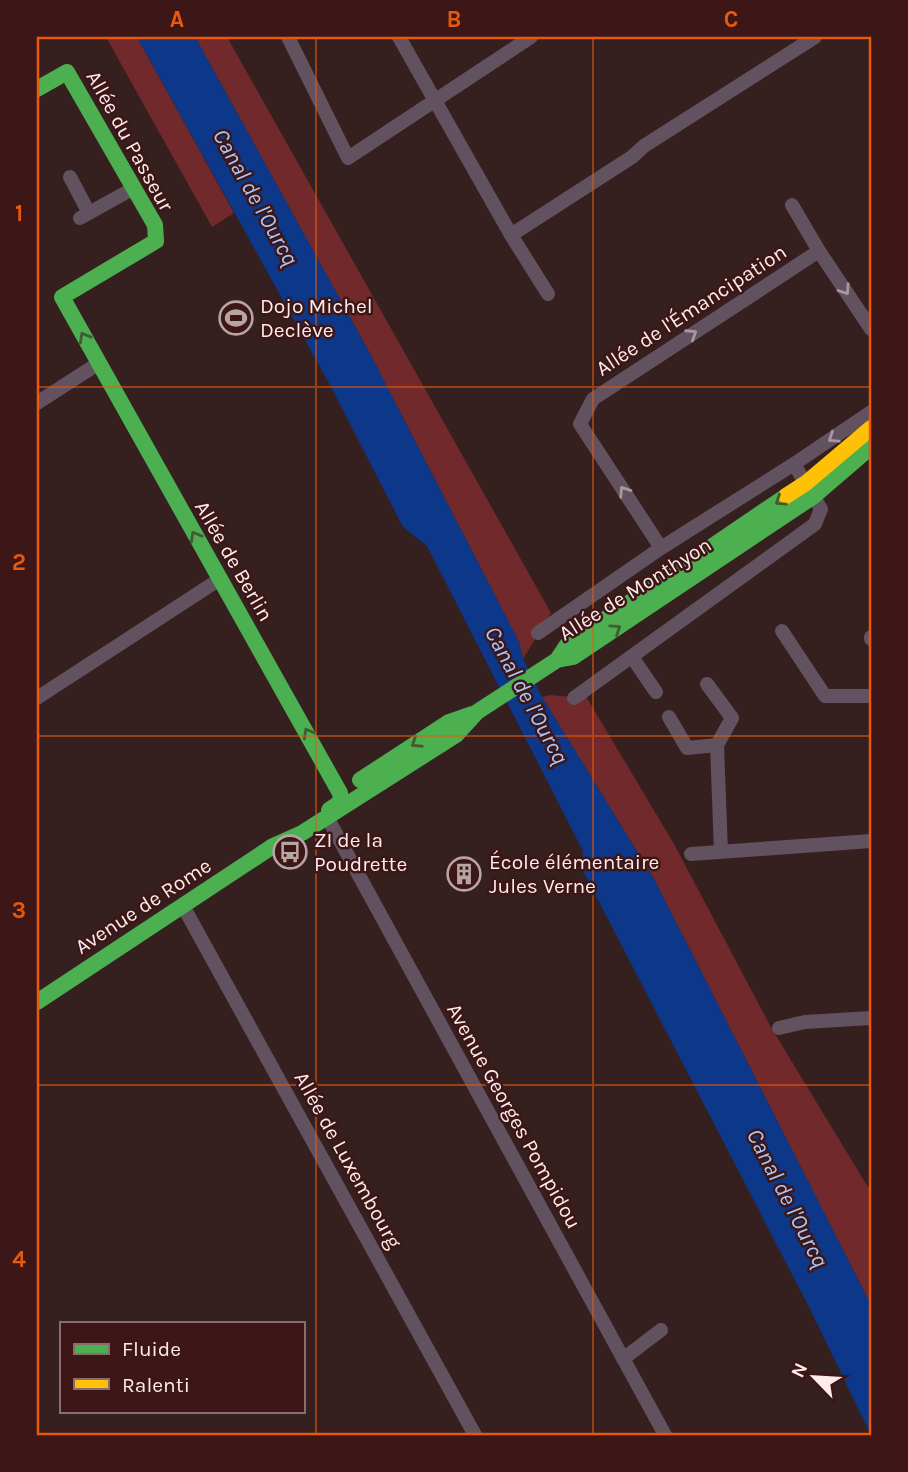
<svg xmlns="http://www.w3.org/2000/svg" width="908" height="1472" font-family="Karla,sans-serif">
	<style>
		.green { fill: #71292b }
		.water { fill: #0d3789 }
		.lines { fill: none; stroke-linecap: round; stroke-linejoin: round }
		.street { stroke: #625260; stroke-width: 14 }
		.fast { stroke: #4caf50; stroke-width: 16 }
		.slow { stroke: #ffc107; stroke-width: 16 }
		.oneway { stroke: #a8979f }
		.oneway2 { stroke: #445b31 }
		.grid { fill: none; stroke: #e8590c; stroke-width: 2; stroke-opacity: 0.55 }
		.labels { text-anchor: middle; stroke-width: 5; stroke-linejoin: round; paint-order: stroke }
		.street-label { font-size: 21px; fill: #fdeceb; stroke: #3d1717 }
		.poi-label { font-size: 21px; fill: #fdeceb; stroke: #3d1717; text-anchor: start }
		.water-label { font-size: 23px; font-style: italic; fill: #aac6f6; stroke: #3d1717 }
		.neatline { fill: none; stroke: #e8590c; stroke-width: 2.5 }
		.grid-label { font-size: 23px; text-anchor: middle; font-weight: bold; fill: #e8590c }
	</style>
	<rect width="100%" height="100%" fill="#351f1f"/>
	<path class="green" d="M106,37H137L234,213L212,227Z
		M195,37H227L551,613L523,659L519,642L368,350Z
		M550,695L587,698L674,844L772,1029L871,1192V1305L654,879L542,697Z"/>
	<path class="water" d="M137,37H195L368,350L519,642L523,659L542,697L654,879L871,1305V1435L811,1311L582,869L583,851L427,546L403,527L330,385Z"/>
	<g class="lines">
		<path class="street" d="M288,37L348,158L531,37
			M399,37L511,235L548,294
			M70,177L89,213
			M792,205L819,251L871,329
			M80,218L134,188
			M511,235L632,157L644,146L815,37
			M37,403L99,363
			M794,464L871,412
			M661,548L580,424L593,399L819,251
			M782,631L825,696H871
			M538,633L661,548L794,464L821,509L815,524L574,698
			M871,637V639
			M632,657L656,692
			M37,698L220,579
			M669,717L687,748L717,745L732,718L707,684
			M717,745L721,852
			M327,817L665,1435
			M691,854L871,841
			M183,906L475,1435
			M779,1028L805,1022L871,1018
			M623,1359L661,1330"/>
		<path class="fast" d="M37,89L67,72L155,225L156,241L62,297L340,793L341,802L329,810
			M557,660L573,657L814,496L871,447
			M360,780L449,722L472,714
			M37,1002L273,846L302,833L456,735L477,712L557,660L567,645L786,496"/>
		<path class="slow" d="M786,496L806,483L871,428"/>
	</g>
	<defs><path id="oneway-chevron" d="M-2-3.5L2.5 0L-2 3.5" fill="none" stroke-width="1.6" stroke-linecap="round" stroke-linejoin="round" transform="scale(1.75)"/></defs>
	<g class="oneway">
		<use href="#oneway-chevron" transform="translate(845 290) rotate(56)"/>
		<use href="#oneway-chevron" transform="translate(692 334) rotate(-33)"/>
		<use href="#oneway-chevron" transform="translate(833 438) rotate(146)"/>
		<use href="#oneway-chevron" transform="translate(624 491) rotate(-123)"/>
	</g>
	<g class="oneway2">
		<use href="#oneway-chevron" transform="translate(84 337) rotate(-119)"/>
		<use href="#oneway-chevron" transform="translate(780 501) rotate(146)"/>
		<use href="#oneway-chevron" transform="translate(195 536) rotate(-119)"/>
		<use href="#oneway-chevron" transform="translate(616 629) rotate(-34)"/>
		<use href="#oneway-chevron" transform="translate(308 733) rotate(-119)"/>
		<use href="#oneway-chevron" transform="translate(416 743) rotate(147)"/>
	</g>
	<path class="grid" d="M316,37V1435M593,37V1435M37,387H871M37,736H871M37,1085H871"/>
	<defs>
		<symbol id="stadium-ring" viewBox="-11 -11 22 22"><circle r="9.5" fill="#3d1717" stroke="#b7a4a4" stroke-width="1.5"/><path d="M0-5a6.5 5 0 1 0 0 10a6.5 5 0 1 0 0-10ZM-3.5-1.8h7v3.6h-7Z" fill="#b7a4a4"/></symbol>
		<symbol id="bus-ring" viewBox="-11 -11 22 22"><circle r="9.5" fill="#3d1717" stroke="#b7a4a4" stroke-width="1.5"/><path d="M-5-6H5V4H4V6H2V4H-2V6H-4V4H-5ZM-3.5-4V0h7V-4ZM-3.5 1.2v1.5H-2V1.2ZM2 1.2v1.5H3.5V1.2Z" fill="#b7a4a4"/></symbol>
		<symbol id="building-ring" viewBox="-11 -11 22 22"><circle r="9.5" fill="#3d1717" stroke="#b7a4a4" stroke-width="1.5"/><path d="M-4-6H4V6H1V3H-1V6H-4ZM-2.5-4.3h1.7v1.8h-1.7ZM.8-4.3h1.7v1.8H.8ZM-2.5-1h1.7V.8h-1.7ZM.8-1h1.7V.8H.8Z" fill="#b7a4a4"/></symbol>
	</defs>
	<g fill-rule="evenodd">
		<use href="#stadium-ring" x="217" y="299" width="38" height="38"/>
		<use href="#bus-ring" x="271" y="833" width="38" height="38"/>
		<use href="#building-ring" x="445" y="855" width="38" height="38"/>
	</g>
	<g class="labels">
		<g class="street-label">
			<text transform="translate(130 141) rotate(61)" y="7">Allée du Passeur</text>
			<text transform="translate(691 310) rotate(-33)" y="7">Allée de l'Émancipation</text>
			<text transform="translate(234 561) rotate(60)" y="7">Allée de Berlin</text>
			<text transform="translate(635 589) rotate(-32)" y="7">Allée de Monthyon</text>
			<text transform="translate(143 906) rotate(-33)" y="7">Avenue de Rome</text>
			<text transform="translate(514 1116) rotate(61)" y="7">Avenue Georges Pompidou</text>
			<text transform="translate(348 1160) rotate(61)" y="7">Allée de Luxembourg</text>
		</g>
		<g class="poi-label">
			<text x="260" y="313">Dojo Michel<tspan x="260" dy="24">Declève</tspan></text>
			<text x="314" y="847">ZI de la<tspan x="314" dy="24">Poudrette</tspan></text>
			<text x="489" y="869">École élémentaire<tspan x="489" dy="24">Jules Verne</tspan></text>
		</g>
		<g class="water-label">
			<text transform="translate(256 197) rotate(61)" y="8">Canal de l'Ourcq</text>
			<text transform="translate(527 695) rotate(62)" y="8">Canal de l'Ourcq</text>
			<text transform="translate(788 1198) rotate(63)" y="8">Canal de l'Ourcq</text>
		</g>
	</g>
	<rect width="908" height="1472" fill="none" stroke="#3d1717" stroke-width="77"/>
	<rect x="60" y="1322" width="245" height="91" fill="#3d1717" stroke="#8a6c6c" stroke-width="2"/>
	<rect x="74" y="1344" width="35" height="10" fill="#4caf50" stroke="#8a6c6c" stroke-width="2"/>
	<text x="122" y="1356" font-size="21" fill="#fdeceb">Fluide</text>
	<rect x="74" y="1379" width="35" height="10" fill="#ffc107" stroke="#8a6c6c" stroke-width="2"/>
	<text x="122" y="1392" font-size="21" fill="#fdeceb">Ralenti</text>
	<g transform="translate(814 1377) rotate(295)" stroke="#3d1717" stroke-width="5" paint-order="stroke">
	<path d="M0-5L12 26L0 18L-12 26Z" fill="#fdeceb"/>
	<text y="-10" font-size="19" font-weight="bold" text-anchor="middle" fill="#fdeceb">N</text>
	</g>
	<rect x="38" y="38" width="832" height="1396" class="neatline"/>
	<g class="grid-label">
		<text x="177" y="27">A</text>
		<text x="454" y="27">B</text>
		<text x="731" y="27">C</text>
		<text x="19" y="221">1</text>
		<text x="19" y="570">2</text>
		<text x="19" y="918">3</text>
		<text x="19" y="1267">4</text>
	</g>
</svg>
